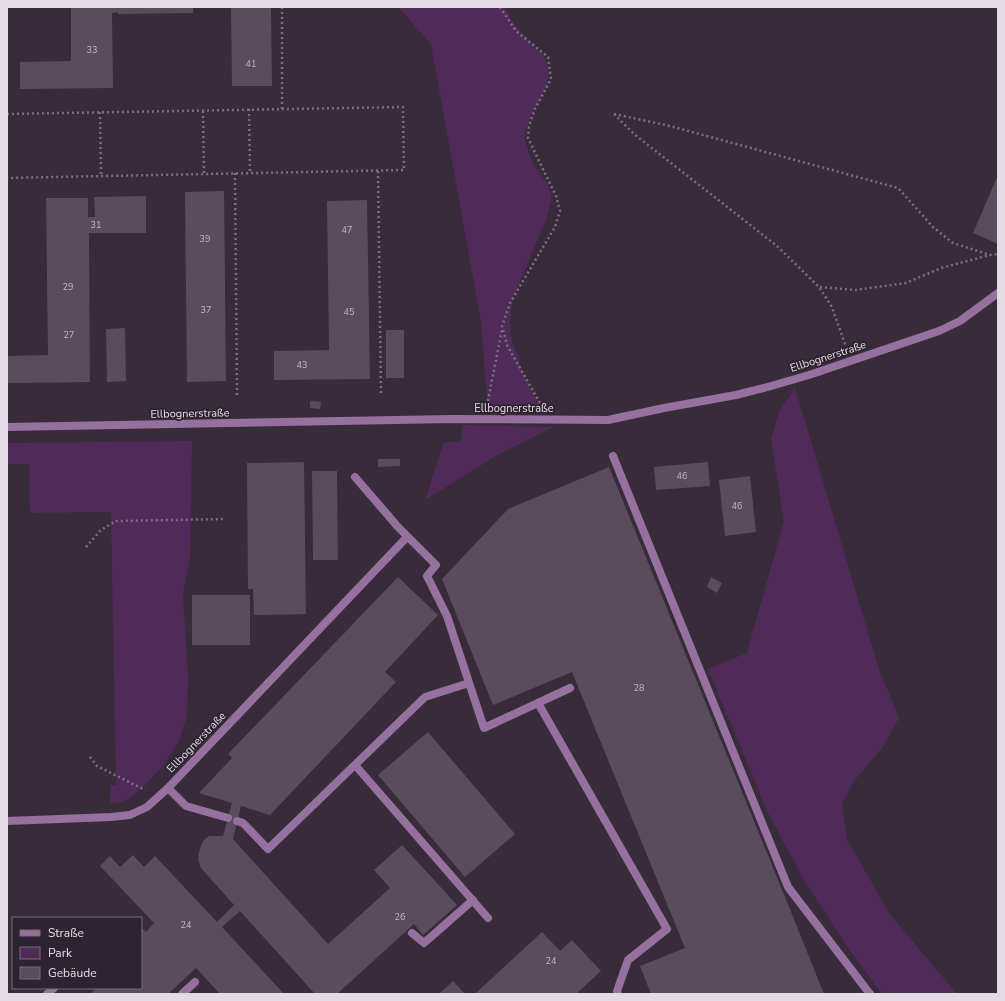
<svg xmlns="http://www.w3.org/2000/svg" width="1005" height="1001" font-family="'Nunito Sans',sans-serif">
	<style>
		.green { fill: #502b59 }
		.building { fill: #594c5c }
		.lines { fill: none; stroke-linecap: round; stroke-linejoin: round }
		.path { stroke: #7a707d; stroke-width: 2.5; stroke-dasharray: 2 3; stroke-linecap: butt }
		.lane { stroke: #96719f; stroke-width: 8 }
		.street { stroke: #96719f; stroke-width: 8 }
		.labels { text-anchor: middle; stroke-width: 3.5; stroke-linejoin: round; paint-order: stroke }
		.number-label { font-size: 9px; fill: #c0b7c2 }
		.street-label { font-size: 11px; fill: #e2dbe4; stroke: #2e2331 }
	</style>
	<rect width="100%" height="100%" fill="#382c3b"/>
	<path class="green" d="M398,7H505L514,24L544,56L549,72L547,85L531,116L525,133L526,146L535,167L547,183L552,196L546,220L513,298L510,319V334L523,374L543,413H488L481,322L431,44Z
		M795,388L879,669L899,718L883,747L854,781L842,804L847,839L889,913L957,994H882L850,951L804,880L767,811L708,669L747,653L784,521L771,440L779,411Z
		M462,425L553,427L499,454L425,500L444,442H461Z
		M192,441L190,558L183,593L188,678L187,716L179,741L162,767L144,786L131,797L121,802L110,804V785H116L111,512L30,513L29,464H7V443Z"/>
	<path class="building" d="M71,7H193V13L118,14V12L112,13L113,88L20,89V62L71,61Z
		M231,7H271L272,86H232Z
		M998,175V244L973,233Z
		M224,191L226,381L187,382L185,192Z
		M146,196V233H89L90,382L7,383V356L48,355L46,198H88V217H95L94,197Z
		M367,200L370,379L274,380V351L329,350L327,201Z
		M125,328L126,381L107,382L106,329Z
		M386,330H404V378H386Z
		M310,401L321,402L320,409L310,408Z
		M378,459H400V466L378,467Z
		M304,462L306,614L254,615L253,589H248L247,463Z
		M708,462L710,486L656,490L654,467Z
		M609,467L783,892L824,994H651L640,966L685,948L572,672L493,705L442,579L508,509Z
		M312,471H337L338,560H313Z
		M750,476L756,532L725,536L719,480Z
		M398,577L438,615L385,672L396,682L270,815L241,806L233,839L328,944L390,888L374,870L402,845L457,905L423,935L414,924L337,994H315L240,911L222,927L284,994H220L196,968L168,994H90L96,988H141V931L143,929L146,932L154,923L100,866L110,856L120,867L133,855L144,867L155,856L217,922L234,905L201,868L198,860L199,852L203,841L209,836H223L232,803L199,793L232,758L228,754Z
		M711,577L722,583L717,593L707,587Z
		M192,595H250V645H192Z
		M428,732L515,834L465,877L378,775Z
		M542,932L560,951L572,940L601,971L576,994H475Z
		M453,981L465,994H439Z"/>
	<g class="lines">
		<path class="path" d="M282,7V109
			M500,7L516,31L548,57L551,79L535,109L529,126L528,138L556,196L560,211L555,227L510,303L502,326L507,345L541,405
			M249,109L250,173
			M203,111L204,174
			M100,112L101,176
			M7,114L403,107L404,170L7,178
			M614,114L670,126L898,188L933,227L953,243L990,255
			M614,114L634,134L777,246L819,287L832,307L846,347
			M378,171L381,394
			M235,173L237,395
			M820,287L855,290L906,283L941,268L990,255L998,254
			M487,406L502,329
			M86,547L101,530L116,521L226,519
			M90,757L97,766L145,790"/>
		<path class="lane" d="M613,456L788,887L870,994
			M355,477L398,527L436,565L427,576L447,616L484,728L570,688
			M538,703L667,929L628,960L617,991L618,994
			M355,765L488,918
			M168,788L186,806L228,818
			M7,821L111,817L130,815L147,807L168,788L407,537
			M237,821L243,823L268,849L425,697L469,683
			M412,933L424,943L473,900
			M47,994L54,988
			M182,994L195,982"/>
		<path class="street" d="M7,427L452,419L608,420L664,408L736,395L764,388L809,375L939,331L960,321L998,293"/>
	</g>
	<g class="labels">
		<g class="number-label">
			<text x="92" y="53">33</text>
			<text x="251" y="67">41</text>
			<text x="96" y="228">31</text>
			<text x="347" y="233">47</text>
			<text x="205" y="242">39</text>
			<text x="68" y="290">29</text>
			<text x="206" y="313">37</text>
			<text x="349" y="315">45</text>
			<text x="69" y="338">27</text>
			<text x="302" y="368">43</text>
			<text x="682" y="479">46</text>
			<text x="737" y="509">46</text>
			<text x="639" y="691">28</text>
			<text x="400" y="920">26</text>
			<text x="186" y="928">24</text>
			<text x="551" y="964">24</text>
		</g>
		<g class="street-label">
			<text transform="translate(828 356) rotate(-18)" y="4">Ellbognerstraße</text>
			<text x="514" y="412">Ellbognerstraße</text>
			<text transform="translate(190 413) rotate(-1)" y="4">Ellbognerstraße</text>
			<text transform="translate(196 742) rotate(-46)" y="4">Ellbognerstraße</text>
		</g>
	</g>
	<rect width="1005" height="1001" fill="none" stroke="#e2dbe4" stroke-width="16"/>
	<rect x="12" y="917" width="130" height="72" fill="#2e2331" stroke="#766d79"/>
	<rect x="20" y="930" width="20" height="6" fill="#96719f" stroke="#766d79"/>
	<text x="48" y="937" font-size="12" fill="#e2dbe4">Straße</text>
	<rect x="20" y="947" width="20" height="12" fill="#502b59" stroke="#766d79"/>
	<text x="48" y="957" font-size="12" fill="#e2dbe4">Park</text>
	<rect x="20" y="967" width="20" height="12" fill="#594c5c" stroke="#766d79"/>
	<text x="48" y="977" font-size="12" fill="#e2dbe4">Gebäude</text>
</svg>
